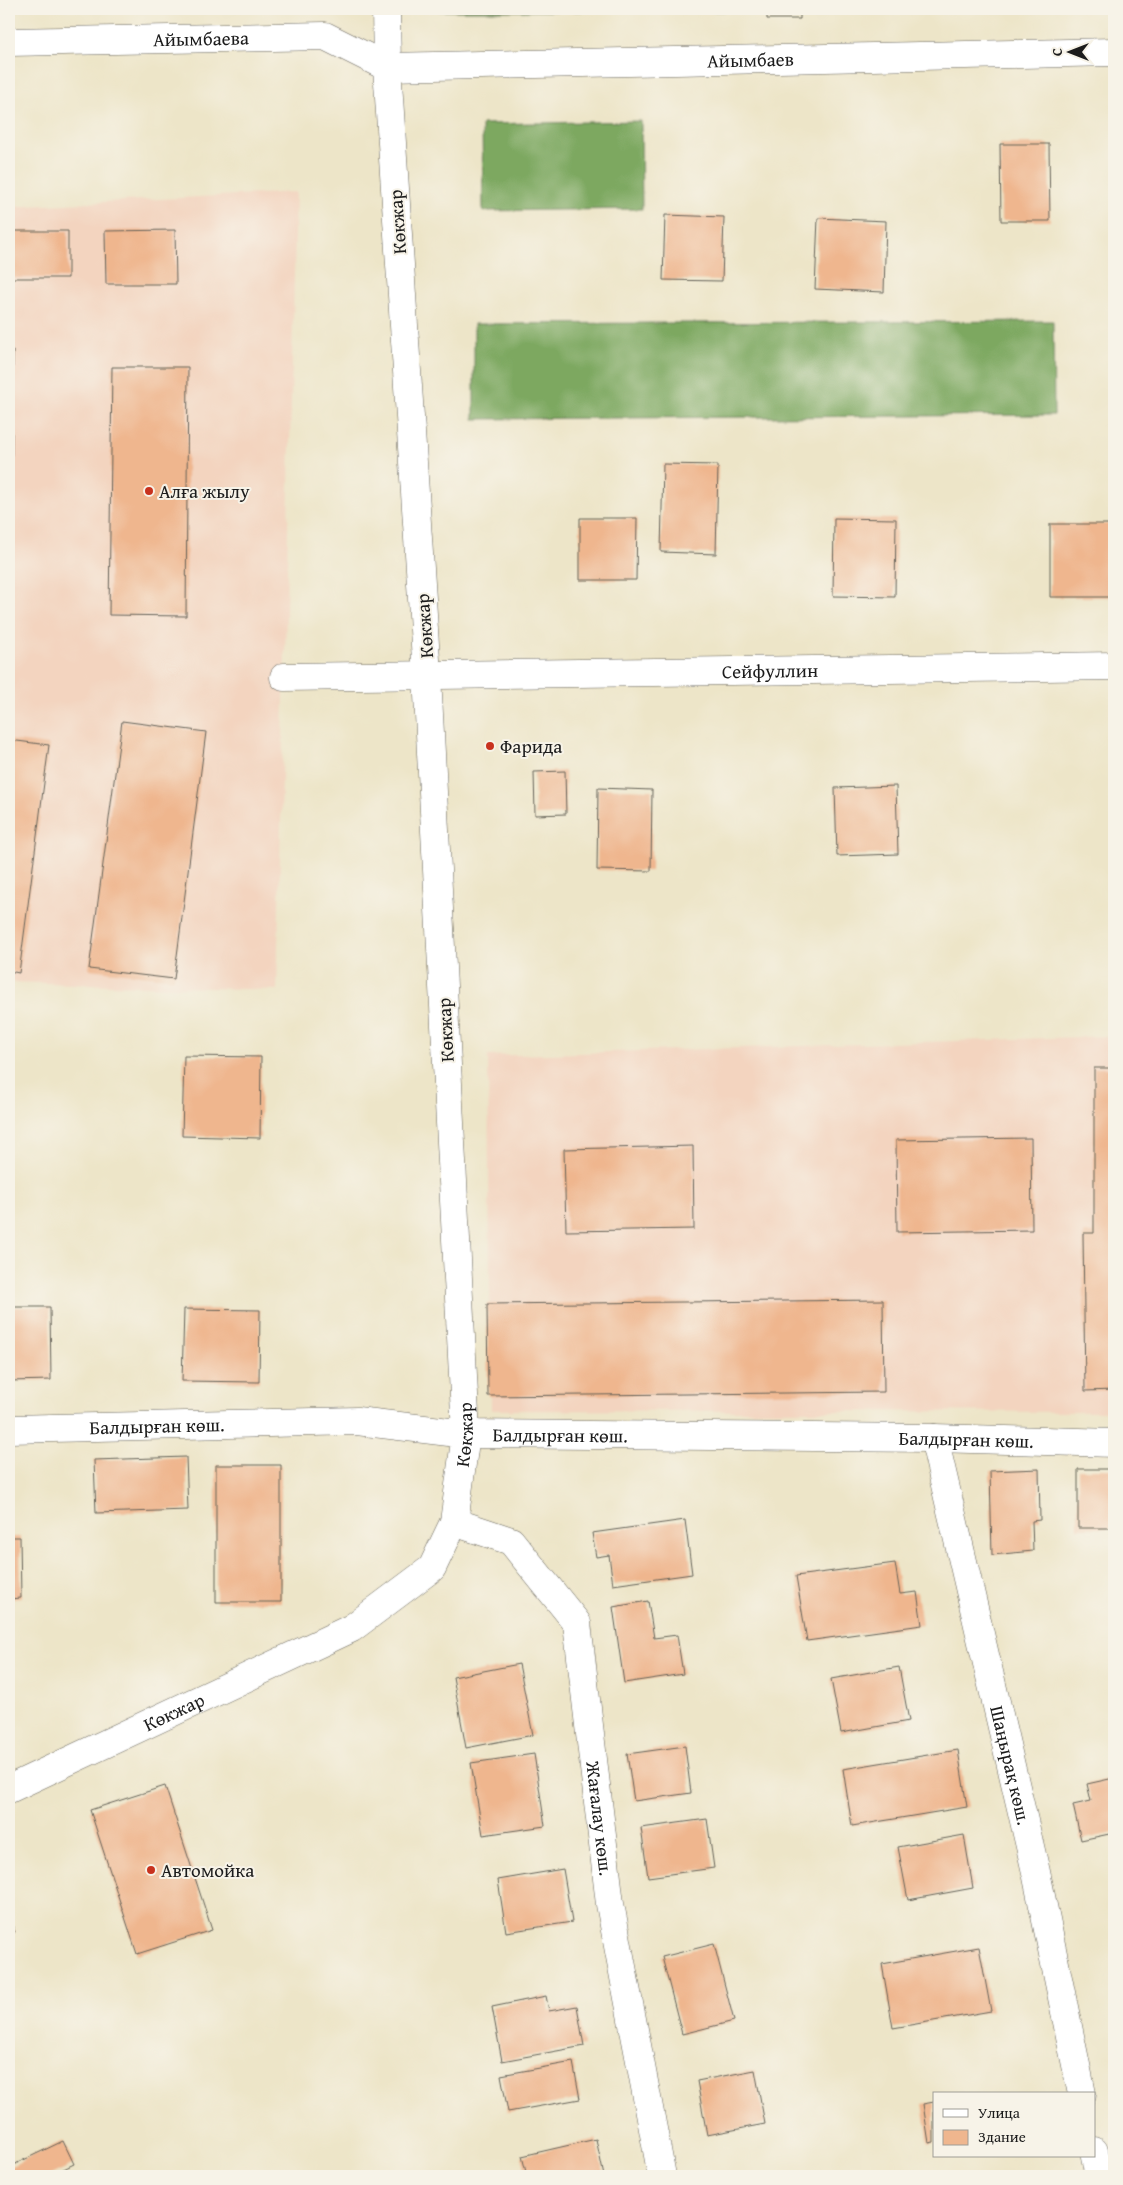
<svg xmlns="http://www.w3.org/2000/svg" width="1123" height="2185" font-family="'Gentium Book Plus',serif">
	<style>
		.built { fill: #f3d4bf }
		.forest { fill: #7da860; stroke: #4c623e }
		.building { fill: #efb68e }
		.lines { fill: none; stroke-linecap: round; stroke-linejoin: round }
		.minor-casing { stroke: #656258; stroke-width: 29 }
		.minor { stroke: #fff; stroke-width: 28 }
		.poi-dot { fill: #c8321e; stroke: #f7f3e8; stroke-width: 2 }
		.labels { text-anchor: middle; stroke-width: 4; stroke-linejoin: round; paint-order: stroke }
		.street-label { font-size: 19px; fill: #1c1c1c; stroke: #f7f3e8 }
		.poi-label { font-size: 19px; fill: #1c1c1c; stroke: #f7f3e8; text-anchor: start }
	</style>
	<rect width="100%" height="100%" fill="#f7f3e8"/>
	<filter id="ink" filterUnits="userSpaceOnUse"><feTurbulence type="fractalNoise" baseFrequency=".02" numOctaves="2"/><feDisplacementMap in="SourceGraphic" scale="10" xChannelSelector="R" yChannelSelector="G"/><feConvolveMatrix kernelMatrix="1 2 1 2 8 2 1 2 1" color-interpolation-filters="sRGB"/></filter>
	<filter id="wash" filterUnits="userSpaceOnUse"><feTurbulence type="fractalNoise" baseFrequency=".0096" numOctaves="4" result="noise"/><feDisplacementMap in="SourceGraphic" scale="20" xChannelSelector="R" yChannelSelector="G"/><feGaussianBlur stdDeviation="1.12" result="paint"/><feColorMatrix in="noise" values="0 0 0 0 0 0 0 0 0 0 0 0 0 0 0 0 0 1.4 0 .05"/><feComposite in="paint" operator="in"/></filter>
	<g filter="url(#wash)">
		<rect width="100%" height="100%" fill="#ede5c8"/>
		<path class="built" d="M296,192L277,990L9,982V207Z
			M1114,1036V1412L491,1410L488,1056Z"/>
		<path class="forest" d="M439,9H782V11H439Z
			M641,121L642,209L483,211L482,124Z
			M1053,321L1054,415L474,419V324Z"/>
		<g id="blocks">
			<path class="building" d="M767,9H800V19H767Z
				M1000,144H1049L1050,221H1001Z
				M665,215L724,217L722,281L663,280Z
				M818,218L886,221L884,292L815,289Z
				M175,230L176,284H106L105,231Z
				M9,231H68V278H9Z
				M9,351H13L11,522H9Z
				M112,367H188L186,616L109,615Z
				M663,464L718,465L716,554L661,552Z
				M580,518H637L636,580H580Z
				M834,518L896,519L895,597L833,596Z
				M1050,524H1114V597H1050Z
				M122,721L206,732L174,979L89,969Z
				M9,740L49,745L19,973L9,971Z
				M565,771L566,814L535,815L534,772Z
				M896,786L898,854L837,856L835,788Z
				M598,788L652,790L651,871L597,870Z
				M184,1056L261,1057L260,1138L182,1136Z
				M1094,1068H1114V1390L1085,1391L1083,1233H1094Z
				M1031,1138L1032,1230L897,1232L896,1140Z
				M693,1146L694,1229L566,1231L564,1149Z
				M883,1300L884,1392L488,1396L487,1304Z
				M9,1307H50L51,1380L9,1381Z
				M184,1309L260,1310L259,1382L182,1381Z
				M186,1457L188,1510L96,1513L94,1460Z
				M216,1465H281V1602H216Z
				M1039,1469L1040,1520L1032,1521L1033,1551L992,1555L990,1471Z
				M1078,1469H1114V1528H1078Z
				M685,1520L692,1574L613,1585L609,1555L596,1557L592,1533Z
				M9,1537H20L21,1598L9,1599Z
				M895,1563L900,1594L917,1592L922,1625L807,1641L796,1576Z
				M648,1601L654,1638L677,1635L683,1674L624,1683L613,1607Z
				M519,1664L533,1735L466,1748L453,1677Z
				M899,1667L909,1721L841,1733L831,1679Z
				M685,1746L691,1793L634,1801L627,1754Z
				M958,1750L967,1807L852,1826L843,1769Z
				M534,1754L545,1826L483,1835L471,1763Z
				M1114,1778V1833L1081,1840L1073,1805L1091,1801L1087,1784Z
				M165,1786L212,1930L137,1954L90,1810Z
				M707,1819L714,1868L648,1877L641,1828Z
				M964,1835L973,1888L908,1900L898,1847Z
				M563,1869L572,1922L506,1932L498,1880Z
				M9,1918L15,1932L9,1935Z
				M714,1944L734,2021L682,2034L662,1957Z
				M979,1947L991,2011L893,2028L882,1964Z
				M546,1996L549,2011L577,2006L584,2046L502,2061L492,2007Z
				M573,2062L580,2099L508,2112L501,2075Z
				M755,2070L765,2124L707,2135L697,2081Z
				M934,2102V2142L929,2143L923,2104Z
				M596,2139L604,2176H527L522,2156Z
				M63,2141L74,2164L49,2176H9V2167Z"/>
		</g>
	</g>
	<g filter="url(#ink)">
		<use href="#blocks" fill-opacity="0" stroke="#656258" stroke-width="1"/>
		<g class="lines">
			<defs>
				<g id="minor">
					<path id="s1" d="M9,42L325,36L387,67L1114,52"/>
					<path id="s2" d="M284,677L1114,666"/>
					<path id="s3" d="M9,1429L357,1421L466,1434L934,1438L1114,1443"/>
					<path id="s4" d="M934,1438L1036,1872L1082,2094"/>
					<path id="s5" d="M454,1522L511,1541L577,1623L610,1904L662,2176"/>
					<path id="s6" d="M9,1789L352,1628L432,1568L454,1522L466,1434L427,675L387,67L386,9"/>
					<path d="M1094,2151L1099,2176"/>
				</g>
			</defs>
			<use href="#minor" class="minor-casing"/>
			<use href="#minor" class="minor"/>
		</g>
	</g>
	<g class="poi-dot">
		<circle cx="149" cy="491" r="5"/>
		<circle cx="490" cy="746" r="5"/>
		<circle cx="151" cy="1870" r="5"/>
	</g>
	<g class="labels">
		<g class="street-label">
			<text dy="7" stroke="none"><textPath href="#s1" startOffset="192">Айымбаева</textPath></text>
			<text dy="7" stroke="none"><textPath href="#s1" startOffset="749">Айымбаев</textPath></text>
			<text transform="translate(397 222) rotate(-94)" y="7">Көкжар</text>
			<text transform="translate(424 626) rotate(-94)" y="7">Көкжар</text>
			<text dy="7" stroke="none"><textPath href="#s2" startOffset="486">Сейфуллин</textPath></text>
			<text transform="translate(445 1030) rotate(-93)" y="7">Көкжар</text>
			<text dy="7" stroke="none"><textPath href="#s3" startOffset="148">Балдырған көш.</textPath></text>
			<text dy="7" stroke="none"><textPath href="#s6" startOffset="618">Көкжар</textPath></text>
			<text dy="7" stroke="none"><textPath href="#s3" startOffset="552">Балдырған көш.</textPath></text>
			<text dy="7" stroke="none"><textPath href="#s3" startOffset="958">Балдырған көш.</textPath></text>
			<text dy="7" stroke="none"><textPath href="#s6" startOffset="182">Көкжар</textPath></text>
			<text dy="7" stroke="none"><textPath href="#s4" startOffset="336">Шаңырақ көш.</textPath></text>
			<text dy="7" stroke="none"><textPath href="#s5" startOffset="362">Жағалау көш.</textPath></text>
		</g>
		<g class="poi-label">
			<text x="159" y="498">Алға жылу</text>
			<text x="500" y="753">Фарида</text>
			<text x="161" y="1877">Автомойка</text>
		</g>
	</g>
	<rect width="1123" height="2185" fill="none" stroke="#f7f3e8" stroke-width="30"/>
	<rect x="933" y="2092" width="162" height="65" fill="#f7f3e8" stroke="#9f9d96"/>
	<rect x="943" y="2109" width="25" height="8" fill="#ffffff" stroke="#9f9d96"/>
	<text x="978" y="2118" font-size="15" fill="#1c1c1c">Улица</text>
	<rect x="943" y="2130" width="25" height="15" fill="#efb68e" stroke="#9f9d96"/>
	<text x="978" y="2142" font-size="15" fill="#1c1c1c">Здание</text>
	<g transform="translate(1070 52) rotate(270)" stroke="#f7f3e8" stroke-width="4" paint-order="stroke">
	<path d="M0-4L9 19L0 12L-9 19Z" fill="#1c1c1c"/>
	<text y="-8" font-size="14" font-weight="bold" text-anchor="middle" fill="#1c1c1c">С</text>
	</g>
</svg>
